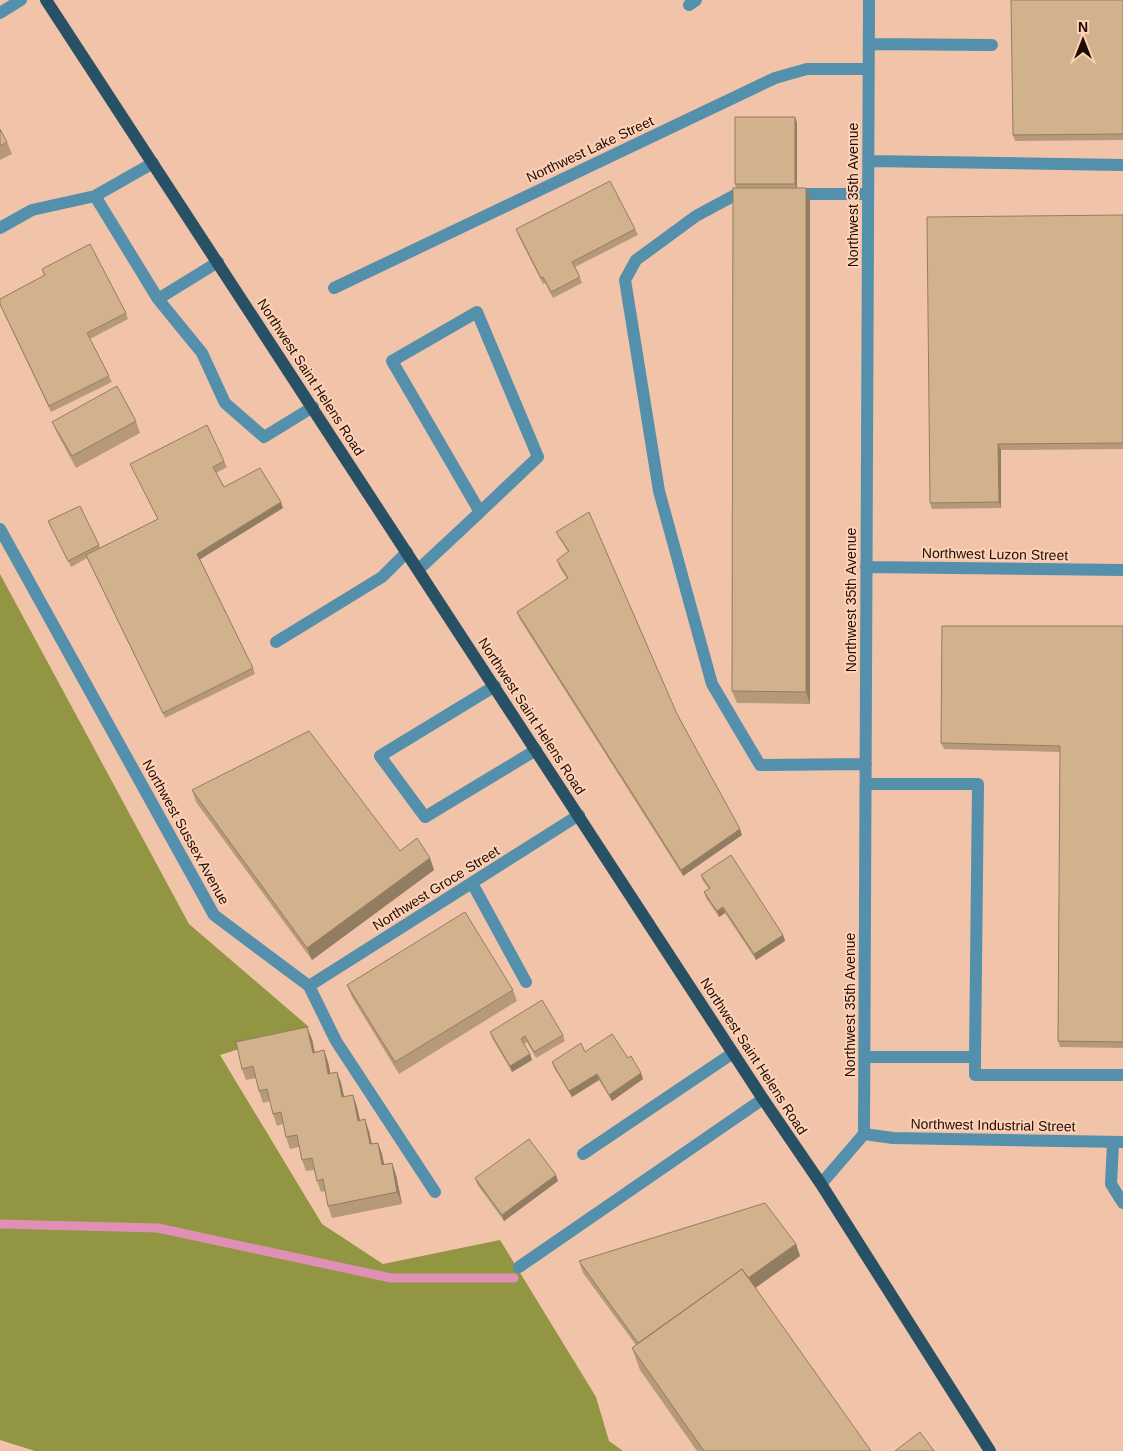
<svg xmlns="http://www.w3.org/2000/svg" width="1123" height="1451" font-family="Helvetica,sans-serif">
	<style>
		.forest { fill: #929542 }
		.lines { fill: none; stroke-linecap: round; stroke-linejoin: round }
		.stream { stroke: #e090b5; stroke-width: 9 }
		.minor { stroke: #548fac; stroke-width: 12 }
		.major { stroke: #285165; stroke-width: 12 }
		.wall { fill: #b59978 }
		.shaded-wall { fill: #937d62 }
		.building { fill: #d2b28c; stroke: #937d62 }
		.labels { text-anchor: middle; stroke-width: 4; stroke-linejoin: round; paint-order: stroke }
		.street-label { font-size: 14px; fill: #1d0e05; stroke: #ffd1b6 }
	</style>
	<rect width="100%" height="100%" fill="#f1c4aa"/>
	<path class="forest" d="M0,574L189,924L309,1027L220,1055L322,1224L383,1264L500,1240L596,1397L609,1441L623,1451H35L0,1440Z"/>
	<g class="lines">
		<path class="stream" d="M0,1224L158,1228L391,1278H514"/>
		<path class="minor" d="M689,5L696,0
			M0,13L21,0
			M869,44L992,45
			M868,161L1123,165
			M749,194H737L696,216L636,260L625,280L659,491L688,597L712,684L760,765L866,764
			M791,194H868
			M95,196L158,299L202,353L225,403L264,437L313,407
			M0,228L32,210L95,196L153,163
			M334,288L775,78L807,69H868
			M158,299L218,262
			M0,529L214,915L309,986L336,1041L435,1192
			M866,567L1123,570
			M419,569L480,512L392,361L477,312L538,457L480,512
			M276,642L382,577L407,552
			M495,686L380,756L425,817L536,750
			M472,883L526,982
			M309,986L579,815
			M865,1057H975L978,784H866
			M975,1057V1075H1123
			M864,1134L893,1138L1123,1142
			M1113,1142L1111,1184L1123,1203
			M583,1154L733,1053
			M821,1184L864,1134L869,0
			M519,1267L763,1099"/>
		<path class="major" d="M46,0L763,1099L821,1184L990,1451"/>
	</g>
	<path class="wall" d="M1123,0V140L1015,141L1013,135Z
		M795,117L797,123V188L810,200V704L737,703L732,691L736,188L735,184Z
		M0,129L7,142L12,154L0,160Z
		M1123,215V449L1001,450V508L932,509L930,503Z
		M516,229H635L638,235L575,267L582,283L553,298L545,283L543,284L518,235Z
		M42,269L126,313L128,319L90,339L109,376L112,382L51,412L0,305V299L44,276Z
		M136,421L140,433L76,468L57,433L52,422Z
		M224,461L227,467L216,473L224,487L283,508L200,559L253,668L255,674L165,718L87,558L71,567L48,521L99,545L100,548L158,519L133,470L130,464Z
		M556,532L677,714L742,835L683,876L519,618L517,612L567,579L559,566L557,560L568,552L559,538Z
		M1123,626V1048L1060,1047L1058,1041L1060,752L944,749L941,743Z
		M192,790L400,851L430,858L434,870L312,960L196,802Z
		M701,875L783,935L785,941L756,960L725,913L719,917L706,898L704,892L709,889L703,881Z
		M347,985L513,990L517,1001L399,1074L352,997Z
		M490,1032L563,1035L565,1041L536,1058L527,1042L524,1044L530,1054L532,1060L512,1072L492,1038Z
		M312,1039L315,1052L324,1050L328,1062L330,1073L337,1072L341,1083L344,1097L353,1095L357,1107L360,1121L369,1131L372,1144L378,1143L382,1154L384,1165L392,1163L396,1175L402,1204L332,1218L328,1206L325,1191L321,1192L317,1181L314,1170L306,1171L302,1160L299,1147L290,1149L286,1137L283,1124L277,1126L273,1114L270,1101L263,1103L259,1091L256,1078L246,1080L242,1069Z
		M585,1052L628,1058L641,1073L643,1079L612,1101L599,1080L572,1097L554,1068L552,1062Z
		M475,1178L558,1181L504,1221L477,1184Z
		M796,1244L800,1256L755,1288L871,1451H697L640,1370L632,1348L636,1345L583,1273L579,1261Z"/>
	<path class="shaded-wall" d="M795,117L797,123V190L795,184Z
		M806,188L810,200V704L806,692Z
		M998,444L1001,450V508L999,502Z
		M281,502L283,508L199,560L197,554Z
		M740,829L742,835L683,876L681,870Z
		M430,858L434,870L312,960L307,948Z
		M723,907L725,913L719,917L717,911Z
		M783,935L785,941L756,960L754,954Z
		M307,1027L312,1039L317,1065L313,1053Z
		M324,1050L328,1062L333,1085L328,1074Z
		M530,1054L532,1060L512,1072L510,1066Z
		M337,1072L341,1083L347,1109L342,1097Z
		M641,1073L643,1079L612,1101L609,1095Z
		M597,1074L599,1080L572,1097L569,1091Z
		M353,1095L357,1107L363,1133L358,1121Z
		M365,1119L369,1131L374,1156L370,1144Z
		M378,1143L382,1154L387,1177L382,1165Z
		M392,1163L396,1175L402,1204L397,1192Z
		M556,1175L558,1181L504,1221L502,1215Z
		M796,1244L800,1256L649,1364L645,1352Z"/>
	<path class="building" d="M1011,0H1123V134L1013,135Z
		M735,117H795V184H735Z
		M0,129L7,142L0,146Z
		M610,181L635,229L572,262L580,277L551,292L543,277L541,278L516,229Z
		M733,188H806V692L732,691Z
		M1123,215V443L998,444L999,502L930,503L927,217Z
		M90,244L126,313L87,333L109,376L49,406L0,304V299L45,275L42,269Z
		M117,386L136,421L72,456L52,422Z
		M207,425L224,461L213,467L224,487L260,468L281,502L197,554L253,668L163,713L86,555L158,519L130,464Z
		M80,506L99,545L68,561L48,521Z
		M589,512L677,714L740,829L681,870L517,612L568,578L557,560L569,551L556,532Z
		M942,626H1123V1042L1058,1041L1060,746L941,743Z
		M309,731L400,851L417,838L430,858L307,948L192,790Z
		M731,855L783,935L754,954L723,907L717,911L704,892L710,888L701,875Z
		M465,912L513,990L395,1062L347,985Z
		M542,1000L563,1035L534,1052L525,1036L521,1039L530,1054L510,1066L490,1032Z
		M307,1027L313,1053L324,1050L328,1074L337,1072L342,1097L353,1095L358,1121L365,1119L370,1144L378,1143L382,1165L392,1163L397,1192L328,1206L323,1179L317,1181L312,1158L302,1160L297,1135L286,1137L281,1112L273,1114L267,1089L259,1091L253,1066L242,1069L236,1042Z
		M612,1034L628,1058L631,1056L641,1073L609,1095L597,1074L569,1091L552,1062L581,1043L585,1052Z
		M529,1139L556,1175L502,1215L475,1178Z
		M765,1203L796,1244L748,1278L742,1269L638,1343L579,1261Z
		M742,1269L871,1451H704L632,1348Z
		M920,1432L934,1451H895Z"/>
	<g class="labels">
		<g class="street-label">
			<text transform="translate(590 149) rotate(-25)" y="5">Northwest Lake Street</text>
			<text transform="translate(853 195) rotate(-90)" y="5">Northwest 35th Avenue</text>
			<text transform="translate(311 377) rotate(57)" y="5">Northwest Saint Helens Road</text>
			<text transform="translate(995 554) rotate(1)" y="5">Northwest Luzon Street</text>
			<text transform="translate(851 600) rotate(-90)" y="5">Northwest 35th Avenue</text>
			<text transform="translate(532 716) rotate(57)" y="5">Northwest Saint Helens Road</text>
			<text transform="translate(186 832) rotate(61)" y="5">Northwest Sussex Avenue</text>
			<text transform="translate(436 888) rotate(-32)" y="5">Northwest Groce Street</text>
			<text transform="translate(850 1005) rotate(-90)" y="5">Northwest 35th Avenue</text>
			<text transform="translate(754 1056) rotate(57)" y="5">Northwest Saint Helens Road</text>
			<text transform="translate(993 1125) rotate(1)" y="5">Northwest Industrial Street</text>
		</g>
	</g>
	<g transform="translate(1083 40)" stroke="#ffd1b6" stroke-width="4" paint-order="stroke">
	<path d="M0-4L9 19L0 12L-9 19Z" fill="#1d0e05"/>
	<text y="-8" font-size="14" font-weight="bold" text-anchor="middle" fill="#1d0e05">N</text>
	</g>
</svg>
